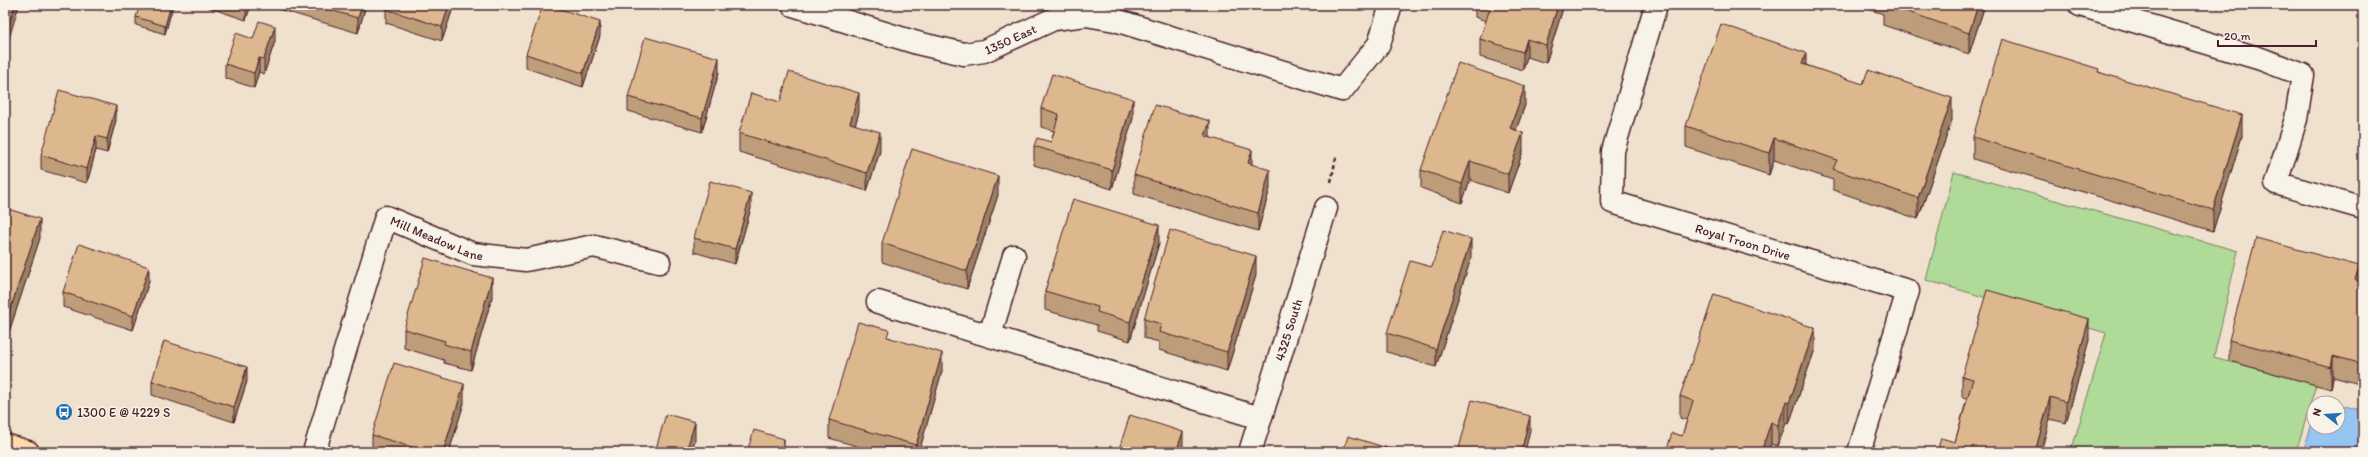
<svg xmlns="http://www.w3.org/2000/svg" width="2368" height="457" font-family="Itim,sans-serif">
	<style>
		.green { fill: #afda98; stroke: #7c7c62 }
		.water { fill: #95c6f1; stroke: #7783a2 }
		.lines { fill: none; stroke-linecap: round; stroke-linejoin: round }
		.minor-casing { stroke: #4a1f2b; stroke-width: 25 }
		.major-casing { stroke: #4a1f2b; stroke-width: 25 }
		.path { stroke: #4a1f2b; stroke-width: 2.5; stroke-dasharray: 4 3; stroke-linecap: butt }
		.minor { stroke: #f7f3e8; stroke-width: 22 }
		.major { stroke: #fedbac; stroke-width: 22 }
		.wall { fill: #be9e7a; stroke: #4a1f2b }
		.shaded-wall { fill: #9b8163; stroke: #4a1f2b }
		.building { fill: #ddb88e; stroke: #4a1f2b }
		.labels { text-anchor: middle; stroke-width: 3; stroke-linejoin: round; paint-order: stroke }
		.street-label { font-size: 13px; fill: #4a1f2b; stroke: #f7f3e8 }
		.poi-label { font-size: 13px; fill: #4a1f2b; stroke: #f7f3e8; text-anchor: start }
	</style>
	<rect width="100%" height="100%" fill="#efe1cd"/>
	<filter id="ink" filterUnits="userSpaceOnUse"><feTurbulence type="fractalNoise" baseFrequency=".025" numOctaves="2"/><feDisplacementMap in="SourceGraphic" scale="8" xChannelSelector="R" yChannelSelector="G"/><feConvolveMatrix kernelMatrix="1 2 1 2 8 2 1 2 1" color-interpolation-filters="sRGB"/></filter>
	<g filter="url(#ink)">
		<path class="green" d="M1954,172L2238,251L2214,357L2316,385L2296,452H2071L2106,333L1926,280Z"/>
		<path class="water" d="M2338,404L2363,411V452H2303L2314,417V427H2338Z"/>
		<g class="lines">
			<defs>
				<g id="minor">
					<path id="s1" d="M793,5L917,43L964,54L984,51L1054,19L1086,15L1115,20L1342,90L1379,44L1391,5"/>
					<path id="s2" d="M1656,5L1613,151L1612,202L1908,291L1859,452"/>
					<path d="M2080,5L2261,59L2303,75L2296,119L2276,183L2363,208"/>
					<path d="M878,302L1260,418"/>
					<path d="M990,335L1014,256"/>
					<path id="s3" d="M314,452L386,217L473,254L526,260L594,246L659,262"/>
					<path id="s4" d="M1250,452L1326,208"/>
				</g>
				<path id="major" d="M5,445L28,452"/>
			</defs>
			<use href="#minor" class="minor-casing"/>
			<use href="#major" class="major-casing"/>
			<path class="path" d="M1331,182L1336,157"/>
			<use href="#minor" class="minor"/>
			<use href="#major" class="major"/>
		</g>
		<path class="wall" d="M173,5L165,34L136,25V17Z
			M201,5H251L246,20Z
			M278,5H366L358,33L278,9Z
			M387,5H454L442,41L386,23V9Z
			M1475,5H1564L1546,63L1527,57L1523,70L1480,57V39L1486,21L1475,17Z
			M1812,5H1822L1821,8Z
			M1857,5H1985L1969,54L1883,25V14Z
			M600,36L583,87L526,68V54Z
			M253,39L275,41L264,74L259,72L254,88L225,78V64Z
			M1806,65L1952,120L1918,219L1833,190V180L1774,160L1769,175L1686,147V126Z
			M719,72L702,132L628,111V97Z
			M2099,72L2242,136L2213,231L1973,159V137Z
			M780,102L859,112L855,125L880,151L867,191L739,152V133Z
			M1525,105L1516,130L1523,151L1508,193L1470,180L1462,203L1421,188V170Z
			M1041,108L1133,118L1112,189L1034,165V146L1051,142L1054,131L1041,127Z
			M116,120L107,153L96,150L87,183L41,170V155Z
			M1210,137L1252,164L1270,188L1258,231L1134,194V175Z
			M998,195L967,289L882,262V243Z
			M5,208L40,238L9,332L5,330Z
			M751,208L735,264L694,252V238Z
			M1159,243L1130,341L1097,331V325L1045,310V291Z
			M1471,258L1436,367L1387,352V333L1432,267Z
			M1256,275L1227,371L1159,350V342L1144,338V319Z
			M149,281L133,330L63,307V292Z
			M2359,281L2363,282V385L2333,377L2331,389L2229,361V340Z
			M492,297L471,370L444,363V360L404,348V329Z
			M889,337L942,371L919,452H877L829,438V420Z
			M2089,340L2066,423L2050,419L1955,442L1967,398L1962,397V376Z
			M1815,349L1789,424L1786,423L1778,446L1771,444L1768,452H1666L1682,436L1687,420L1680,418V396Z
			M152,381H247L234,422L152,395Z
			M464,403L449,452H372V435Z"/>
		<path class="shaded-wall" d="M15,5H19L5,52V38Z
			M171,5H173V6L165,34V26Z
			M246,5H251L246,20Z
			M362,5H366L358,33V18Z
			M449,5H454L442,41V27Z
			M1558,5H1564L1546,63V45Z
			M1978,5H1985L1969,54V33Z
			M600,22V36L583,87V73Z
			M275,26V41L264,74V59Z
			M1527,39V57L1523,70V52Z
			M1806,53V74L1802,64Z
			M259,58V72L254,88V73Z
			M719,58V72L702,132V118Z
			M1525,86V105L1510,147V128Z
			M859,93V112L850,142V123Z
			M1952,98V120L1918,219V198Z
			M1133,99V118L1112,189V170Z
			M116,106V120L107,153V139Z
			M2242,115V136L2213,231V210Z
			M1210,121V140L1205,136Z
			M880,132V151L867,191V173Z
			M1523,133V151L1508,193V174Z
			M96,136V150L87,183V169Z
			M1774,138V160L1769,175V153Z
			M1252,150V169L1248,163Z
			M1470,161V180L1462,203V184Z
			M1270,170V188L1258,231V213Z
			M998,176V195L967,289V271Z
			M751,193V208L735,264V249Z
			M40,219V238L9,332V313Z
			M1159,225V243L1130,341V322Z
			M1471,239V258L1436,367V349Z
			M1256,256V275L1227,371V352Z
			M2359,266V287L2355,280Z
			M149,267V281L133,330V316Z
			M492,278V297L471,370V352Z
			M2089,319V340L2066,423V402Z
			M1815,328V349L1789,424V403Z
			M942,353V371L919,452H916V445Z
			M2333,356V377L2331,389V367Z
			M247,367V381L234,422V407Z
			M464,384V403L449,452H443Z
			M2050,397V419L2041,452H2035Z
			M1786,402V423L1778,446V425Z
			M1530,416V430L1525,452H1521Z
			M695,422V441L691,452L688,445Z
			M1771,422V444L1768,452H1761Z
			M1183,432V446L1181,452H1176Z
			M784,439V452H781Z"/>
		<path class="building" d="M5,5H15L5,38Z
			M140,5H171L165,26L136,17Z
			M312,5H362L358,18Z
			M387,5H449L442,27L386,9Z
			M543,5H548L600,22L583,73L526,54Z
			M1491,5H1558L1546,45L1527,39L1523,52L1480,39Z
			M1888,5H1978L1969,33Z
			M259,21L275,26L264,59L259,58L254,73L225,64L236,33L253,39Z
			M1721,24L1806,53L1802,64L1863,84L1868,70L1952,98L1918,198L1833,169L1837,160L1774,138L1769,153L1686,126Z
			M645,37L719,58L702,118L628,97Z
			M2002,39L2099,69L2098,72L2242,115L2213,210L1973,137Z
			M1458,63L1525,86L1510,128L1523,133L1508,174L1470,161L1462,184L1421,170Z
			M789,72L859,93L850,123L880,132L867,173L739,133L751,93L780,102Z
			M1052,74L1133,99L1112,170L1034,146L1037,138L1051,142L1059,114L1041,108Z
			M59,90L116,106L107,139L96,136L87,169L41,155Z
			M1155,105L1210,121L1205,136L1252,150L1248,163L1270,170L1258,213L1134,175Z
			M912,149L998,176L967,271L882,243Z
			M710,181L751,193L735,249L694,238Z
			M1073,199L1159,225L1130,322L1097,312L1098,307L1045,291Z
			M5,208L40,219L9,313L5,312Z
			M1170,230L1256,256L1227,352L1159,332L1161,324L1144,319Z
			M1443,230L1471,239L1436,349L1387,333L1410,261L1432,267Z
			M2256,238L2359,266L2355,280L2363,282V364L2333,356L2331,367L2229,340Z
			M79,244L149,267L133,316L63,292Z
			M425,258L492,278L471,352L444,344L445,341L404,329Z
			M1987,290L2089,319L2066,402L2050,397L2035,452H1937L1941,438L1955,442L1973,379L1962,376Z
			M1714,294L1815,328L1789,403L1786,402L1778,425L1771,422L1761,452H1666L1672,433L1682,436L1693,401L1680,396Z
			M858,322L889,330L887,337L942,353L916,445L829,420Z
			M164,341L247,367L234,407L152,381Z
			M394,363L464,384L443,452H429L372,435Z
			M1472,400L1530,416L1521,452H1458Z
			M666,414L695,422L688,445L713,452H655Z
			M1130,415L1183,432L1176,452H1118Z
			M754,430L784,439L781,452H747Z
			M1348,436L1400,452H1343Z"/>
	</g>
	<defs>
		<symbol id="bus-disc" viewBox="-11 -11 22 22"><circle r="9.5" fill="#1f6fb2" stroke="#f7f3e8"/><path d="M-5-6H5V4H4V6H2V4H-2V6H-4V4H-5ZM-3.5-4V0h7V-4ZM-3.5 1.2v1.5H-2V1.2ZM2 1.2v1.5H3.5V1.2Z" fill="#fff"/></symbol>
	</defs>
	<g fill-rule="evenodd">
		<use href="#bus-disc" x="54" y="402" width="20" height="20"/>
	</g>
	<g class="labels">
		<g class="street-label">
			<text dy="5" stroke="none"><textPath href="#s1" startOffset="227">1350 East</textPath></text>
			<text dy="5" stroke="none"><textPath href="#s3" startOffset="301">Mill Meadow Lane</textPath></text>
			<text dy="5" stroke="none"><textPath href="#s2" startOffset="340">Royal Troon Drive</textPath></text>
			<text dy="5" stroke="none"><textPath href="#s4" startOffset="128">4325 South</textPath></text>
		</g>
		<g class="poi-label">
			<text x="77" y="417">1300 E @ 4229 S</text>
		</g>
	</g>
	<rect width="2368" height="457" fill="none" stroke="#f7f3e8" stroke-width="20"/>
	<rect x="10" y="10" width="2348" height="437" fill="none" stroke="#4a1f2b" stroke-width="1.5" filter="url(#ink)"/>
	<g transform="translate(2326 415) rotate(287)"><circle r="19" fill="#f7f3e8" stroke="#b29e9c"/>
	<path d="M0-3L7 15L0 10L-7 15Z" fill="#1f6fb2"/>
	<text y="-6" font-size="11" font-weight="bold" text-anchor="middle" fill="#4a1f2b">N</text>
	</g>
	<path d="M2218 40v6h98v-6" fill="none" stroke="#4a1f2b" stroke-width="2"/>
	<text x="2224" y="40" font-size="12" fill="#4a1f2b" stroke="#f7f3e8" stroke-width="3" paint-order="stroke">20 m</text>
</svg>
